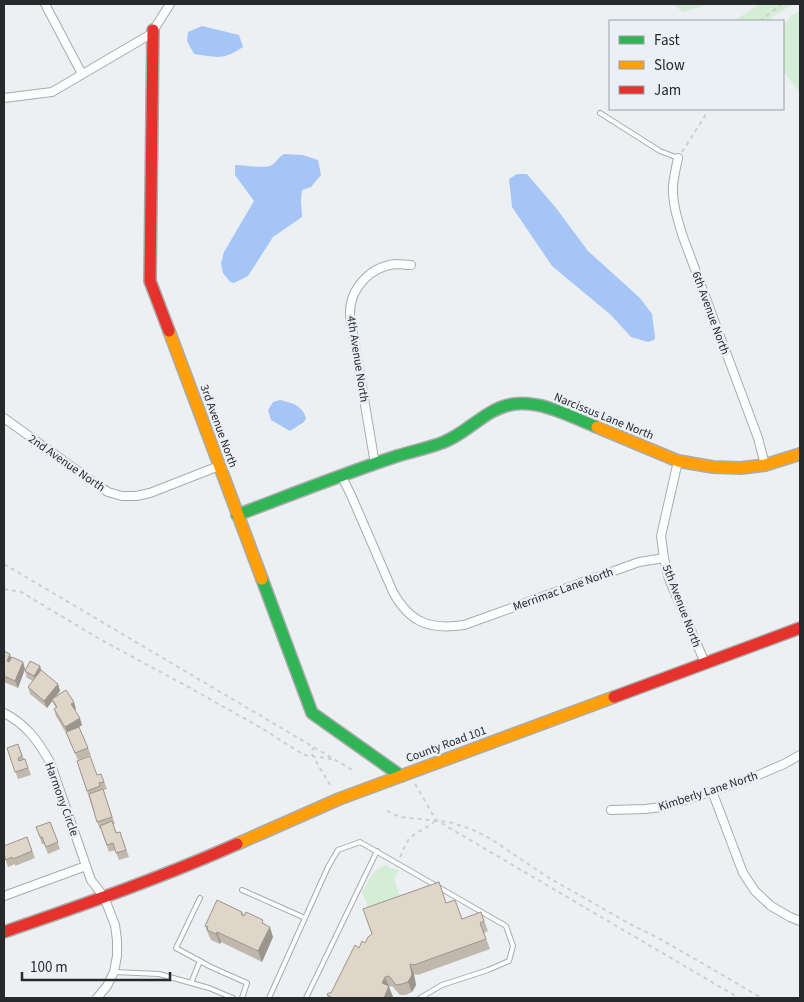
<svg xmlns="http://www.w3.org/2000/svg" width="804" height="1002" font-family="'Source Sans 3',sans-serif">
	<style>
		.green { fill: #d3edd6 }
		.water { fill: #a4c5f5 }
		.lines { fill: none; stroke-linecap: round; stroke-linejoin: round }
		.lane-casing { stroke: #a8abad; stroke-width: 6 }
		.street-casing { stroke: #a8abad; stroke-width: 10 }
		.fast-casing { stroke: #a8abad; stroke-width: 14 }
		.slow-casing { stroke: #a8abad; stroke-width: 14 }
		.jam-casing { stroke: #a8abad; stroke-width: 14 }
		.path { stroke: #cdced0; stroke-width: 2; stroke-dasharray: 4 4; stroke-linecap: butt }
		.lane { stroke: #fcfdfd; stroke-width: 4 }
		.street { stroke: #fcfdfd; stroke-width: 8 }
		.fast { stroke: #30b455; stroke-width: 11 }
		.slow { stroke: #ff9f0a; stroke-width: 11 }
		.jam { stroke: #e5322d; stroke-width: 11 }
		.wall { fill: #c0b7ad }
		.shaded-wall { fill: #9c958d }
		.building { fill: #dfd5c9; stroke: #9c958d }
		.labels { text-anchor: middle; stroke-width: 5; stroke-linejoin: round; paint-order: stroke }
		.street-label { font-size: 12px; fill: #27292b; stroke: #eaf0f5 }
	</style>
	<rect width="100%" height="100%" fill="#edf0f2"/>
	<path class="green" d="M672,4H707L701,7L683,12Z
		M759,4H793L767,21H734Z
		M800,11V93L783,71V26L792,15Z
		M387,865L390,868L399,870L394,879L402,901L370,913L362,892C369,881 373,867 387,865Z"/>
	<path class="water" d="M202,26L239,35L243,47C222,61 217,57 194,54L187,41L188,32Z
		M284,154L303,155L318,160L321,175L311,187L302,190L301,200L302,217L273,237L248,276L234,283L230,282L223,273L221,263L224,252L254,201L235,175V165C245,165 265,169 272,165C277,162 279,156 284,154Z
		M517,174H527L556,208L588,251L640,298L652,314L655,337L654,340L648,342L631,337L611,315L552,266L512,207L509,179Z
		M280,400C292,403 302,405 306,418L304,422L290,431L271,420L268,410L273,402Z"/>
	<g class="lines">
		<defs>
			<path id="lane" d="M600,113L660,151L678,158
				M242,890L305,918
				M200,898L176,948L211,967L247,983L242,998
				M114,972L159,974L209,988L233,998
				M191,983L200,961
				M269,998L328,867L338,850L360,842L506,926L513,946L509,961L488,970L442,985L420,998
				M306,998L377,851"/>
			<path id="street" d="M45,4L82,74
				M4,98L52,92L151,34L170,4
				M678,158C676,167 674,177 673,186C672,203 678,221 683,237L758,438L765,465
				M4,418L96,484L108,492L122,496H136L150,493L219,466
				M678,461L661,536L664,558L669,579L705,663
				M375,464L352,328C351,324 350,318 350,313C350,288 371,266 396,264C401,264 406,265 411,265
				M342,477L351,495L393,592C410,623 430,630 464,625L639,562L664,558
				M4,713C26,724 38,741 50,762L91,880L104,897L115,925L117,940V956L114,972L107,986L97,998
				M712,791L743,873L755,891L771,906L790,917L800,921
				M611,810L645,809L662,807L679,802L749,779L784,764L800,755
				M4,896L86,866"/>
			<path id="fast" d="M237,515C290,495 343,474 397,456C413,451 429,448 444,442C469,432 486,408 514,404C543,401 570,416 597,427
				M262,579L312,713L401,776"/>
			<path id="slow" d="M169,331L262,579
				M597,427L678,461L713,467L741,468L765,465L800,454
				M237,844L339,799L614,697"/>
			<path id="jam" d="M153,30L150,281L169,331
				M614,697L800,628
				M4,932C82,905 161,878 237,844"/>
		</defs>
		<use href="#lane" class="lane-casing"/>
		<use href="#street" class="street-casing"/>
		<use href="#fast" class="fast-casing"/>
		<use href="#slow" class="slow-casing"/>
		<use href="#jam" class="jam-casing"/>
		<path class="path" d="M760,21L782,4
			M682,152L705,116L704,109
			M4,564L354,771
			M4,589L21,592L98,638L149,666L183,684L263,729L304,755L332,759
			M314,747L311,753L332,788
			M415,784L436,820L739,998
			M387,811L400,817L449,822L471,829L491,839L546,876L630,924L662,940L762,998
			M400,857C403,851 405,844 409,839C417,831 428,828 436,820"/>
		<use href="#lane" class="lane"/>
		<use href="#street" class="street"/>
		<use href="#fast" class="fast"/>
		<use href="#slow" class="slow"/>
		<use href="#jam" class="jam"/>
	</g>
	<path class="wall" d="M4,651L11,658L23,662L25,669L18,688L4,682Z
		M40,666L41,670L58,684L60,691L56,696L76,709L75,710L82,725L79,727L91,755L78,760L66,733L56,716L54,709L56,708L52,701L47,708L30,694L28,687L33,681L27,678L25,671Z
		M18,744L24,759H25L31,775L18,779L7,748Z
		M77,761L97,775L101,774L107,789L103,790L115,824H113L117,833L120,832L129,857L119,860L115,850L109,852L101,829H100L97,822Z
		M50,822L60,849L48,854L44,844H42L36,827Z
		M27,837L35,858L15,866V864L8,867L4,855Z
		M446,903L462,919L481,912L488,931L484,933L490,949L418,975L414,974L416,985L412,992L406,995H400L392,986L389,987L393,997L392,998H328L327,995L331,993L359,948L365,943Z
		M242,912L244,915L265,924L273,937L262,962L221,942L220,944L211,940L209,936L205,926Z"/>
	<path class="shaded-wall" d="M10,654L12,661L9,668L7,661Z
		M23,662L25,669L18,688L15,681Z
		M40,666L42,673L37,683L34,676Z
		M58,684L60,691L47,708L44,701Z
		M74,702L76,709L73,711L71,704Z
		M80,718L82,725L68,734L65,727Z
		M270,927L273,937L262,962L258,951Z
		M217,932L221,942L220,944L216,934Z
		M410,964L414,974L416,985L412,992L408,982Z
		M385,977L393,997L392,998H384L382,983Z"/>
	<path class="building" d="M4,651L10,654L7,661L9,662L12,657L23,662L15,681L4,676Z
		M30,661L40,666L34,676L25,671Z
		M41,670L58,684L44,701L28,687Z
		M66,690L74,702L71,704L80,718L65,727L54,709L57,707L52,699Z
		M79,727L88,748L75,753L66,732Z
		M18,744L22,756L18,758L19,761L25,759L28,768L15,772L7,748Z
		M90,756L97,775L101,774L104,782L99,783L100,786L87,791L77,761Z
		M103,789L112,817L97,822L89,794Z
		M112,821L116,833L120,832L126,850L116,853L113,843L107,845L100,826Z
		M50,822L58,842L46,847L42,837H40L36,827Z
		M27,837L32,851L13,859L12,857L6,860L4,855V846Z
		M439,882L446,903L455,900L462,919L481,912L484,921L480,923L486,939L414,965L410,964L412,975L408,982L402,984L396,985L389,976L385,977L382,983L389,986L384,998H331V997L327,995L328,993H331L355,945L359,948L362,941L365,943L368,937L372,934L363,909Z
		M217,900L242,912L241,914L244,916L246,912L263,920L262,923L270,927L258,951L217,932L216,934L207,930L208,927L205,926Z"/>
	<g class="labels">
		<g class="street-label">
			<text transform="translate(711 313) rotate(70)" y="4">6th Avenue North</text>
			<text transform="translate(358 359) rotate(81)" y="4">4th Avenue North</text>
			<text transform="translate(604 416) rotate(22)" y="4">Narcissus Lane North</text>
			<text transform="translate(219 426) rotate(70)" y="4">3rd Avenue North</text>
			<text transform="translate(67 463) rotate(35)" y="4">2nd Avenue North</text>
			<text transform="translate(563 589) rotate(-20)" y="4">Merrimac Lane North</text>
			<text transform="translate(682 606) rotate(69)" y="4">5th Avenue North</text>
			<text transform="translate(446 744) rotate(-20)" y="4">County Road 101</text>
			<text transform="translate(708 791) rotate(-18)" y="4">Kimberly Lane North</text>
			<text transform="translate(62 799) rotate(70)" y="4">Harmony Circle</text>
		</g>
	</g>
	<rect width="804" height="1002" fill="none" stroke="#27292b" stroke-width="10"/>
	<rect x="609" y="20" width="175" height="90" fill="#eaf0f5" stroke="#9ca0a4"/>
	<rect x="619" y="36" width="25" height="8" fill="#30b455" stroke="#9ca0a4"/>
	<text x="654" y="45" font-size="15" fill="#27292b">Fast</text>
	<rect x="619" y="61" width="25" height="8" fill="#ff9f0a" stroke="#9ca0a4"/>
	<text x="654" y="70" font-size="15" fill="#27292b">Slow</text>
	<rect x="619" y="86" width="25" height="8" fill="#e5322d" stroke="#9ca0a4"/>
	<text x="654" y="95" font-size="15" fill="#27292b">Jam</text>
	<path d="M22 972v8h148v-8" fill="none" stroke="#27292b" stroke-width="2.5"/>
	<text x="30" y="972" font-size="15" fill="#27292b" stroke="#eaf0f5" stroke-width="4" paint-order="stroke">100 m</text>
</svg>
